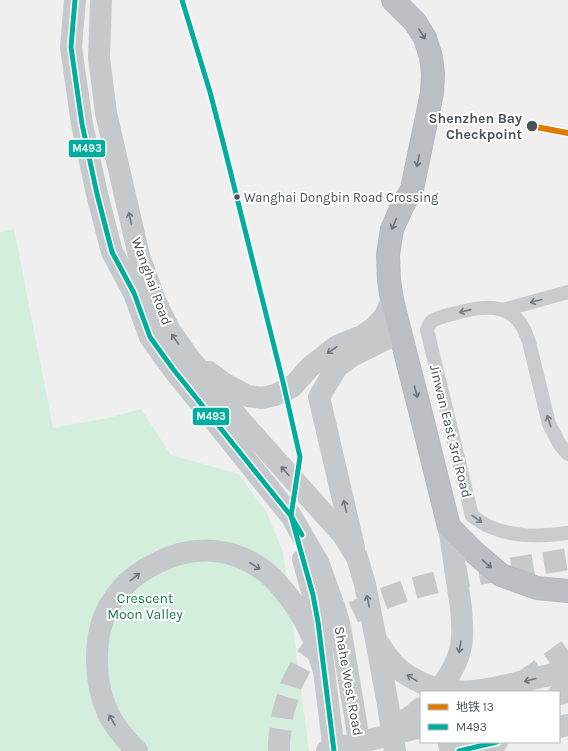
<svg xmlns="http://www.w3.org/2000/svg" width="568" height="751" font-family="Karla,'Noto Sans SC',sans-serif">
	<style>
		.green { fill: #d4eedd }
		.lines { fill: none; stroke-linecap: round; stroke-linejoin: round }
		.highway-tunnel { stroke: #c6c8ca; stroke-width: 22; stroke-dasharray: 22 11; stroke-linecap: butt }
		.highway-casing { stroke: #b5b9bf; stroke-width: 24 }
		.street { stroke: #c9cbce; stroke-width: 14 }
		.primary { stroke: #c6c9cc; stroke-width: 22 }
		.highway { stroke: #bbbfc4; stroke-width: 22 }
		.primary-bridge { stroke: #c6c9cc; stroke-width: 22 }
		.bus-1-casing { stroke: #fff; stroke-width: 8 }
		.bus-1 { stroke: #01ad9c; stroke-width: 5 }
		.metro-1-casing { stroke: #fff; stroke-width: 9 }
		.metro-1 { stroke: #de7c00; stroke-width: 6 }
		.oneway { stroke: #6a737a }
		.oneway2 { stroke: #6d767d }
		.oneway3 { stroke: #747c83 }
		.stop-dot { fill: #47525b; stroke: #fff; stroke-width: 1.5 }
		.labels { text-anchor: middle; stroke-width: 4; stroke-linejoin: round; paint-order: stroke }
		.bus-label { font-size: 13px; fill: #47525b; stroke: #fff; text-anchor: start }
		.stop-label { font-size: 14px; font-weight: bold; fill: #47525b; stroke: #fff; text-anchor: end }
		.street-label { font-size: 14px; fill: #47525b; stroke: #fff }
		.park-label { font-size: 14px; fill: #1a7b48; stroke: #fff }
		.line-badge { stroke: #fff; stroke-width: 1.5 }
		.badge-label { font-size: 11px; text-anchor: middle; font-weight: bold; fill: #fff }
	</style>
	<rect width="100%" height="100%" fill="#f0efef"/>
	<path class="green" d="M14,229L53,428L108,418L141,409L171,455L239,474L267,513L283,552L309,751H0V232Z"/>
	<g class="lines">
		<path class="highway-tunnel" d="M523,682L568,650
			M279,751V741L283,713L291,685L303,662L321,637L348,615L377,601L410,589L449,579L568,559"/>
		<defs>
			<path id="highway" d="M393,0L415,22L425,38L431,57L433,74L432,93L412,189L402,207L392,229L388,255L389,280L392,300L400,332L422,418L449,527L474,552L501,575L537,588L568,591"/>
		</defs>
		<use href="#highway" class="highway-casing"/>
		<path class="street" d="M503,310L568,292
			M568,454L560,445L549,424L529,342C525,331 521,320 511,314C493,302 468,310 448,315C443,317 435,318 431,322C429,324 428,328 427,330L472,516C477,519 482,523 488,526C512,537 542,537 568,533"/>
		<path class="primary" d="M75,0L71,47L82,124L97,194L112,252L134,293L150,337L173,369L291,516L318,562L336,612L340,627L356,722L360,751
			M101,0L99,58L106,113L139,256L156,303L170,331L190,359L242,422L343,535L357,557L365,584L376,640L388,705L395,751
			M209,372L225,384L248,396L262,398L275,395L292,387L310,367L337,346L362,336L375,327L385,316L392,300
			M449,527L461,608
			M354,547L319,397L337,367L352,356L400,332
			M303,559L313,595L318,622L334,751
			M379,644C385,653 390,661 398,668C403,673 410,677 416,680C450,699 484,691 520,682C536,678 552,674 568,671
			M559,694L568,692
			M559,727L568,725
			M449,742V745L452,751
			M137,751C126,740 115,728 108,713C93,681 92,630 113,600C124,583 141,570 159,562C195,544 235,547 267,573C280,584 296,605 304,620C314,636 318,654 324,671"/>
		<use href="#highway" class="highway"/>
		<path class="primary-bridge" d="M438,692C446,680 455,668 459,654C464,639 462,623 461,608
			M391,729L413,715L421,708
			M327,751L421,727
			M459,751L497,742"/>
		<defs>
			<path id="bus-1" d="M75,0L71,47L82,124L97,194L112,252L134,293L150,337L173,369L291,516L302,535
				M182,0L210,92L224,146L283,382L300,457L291,516L313,595L318,622L334,751
				M459,751L497,742"/>
		</defs>
		<use href="#bus-1" class="bus-1-casing"/>
		<use href="#bus-1" class="bus-1"/>
		<defs>
			<path id="metro-1" d="M531,126L568,133"/>
		</defs>
		<use href="#metro-1" class="metro-1-casing"/>
		<use href="#metro-1" class="metro-1"/>
	</g>
	<defs><path id="oneway-shaft" d="M-6 0H5M1.5-3L5.5 0L1.5 3" fill="none" stroke-width="1.6" stroke-linecap="round" stroke-linejoin="round"/></defs>
	<g class="oneway">
		<use href="#oneway-shaft" transform="translate(422 34) rotate(59)"/>
		<use href="#oneway-shaft" transform="translate(418 161) rotate(102)"/>
		<use href="#oneway-shaft" transform="translate(394 224) rotate(113)"/>
		<use href="#oneway-shaft" transform="translate(416 392) rotate(75)"/>
		<use href="#oneway-shaft" transform="translate(487 564) rotate(40)"/>
	</g>
	<g class="oneway2">
		<use href="#oneway-shaft" transform="translate(130 218) rotate(-103)"/>
		<use href="#oneway-shaft" transform="translate(175 339) rotate(-126)"/>
		<use href="#oneway-shaft" transform="translate(332 350) rotate(145)"/>
		<use href="#oneway-shaft" transform="translate(285 471) rotate(-132)"/>
		<use href="#oneway-shaft" transform="translate(345 506) rotate(-103)"/>
		<use href="#oneway-shaft" transform="translate(255 566) rotate(33)"/>
		<use href="#oneway-shaft" transform="translate(135 577) rotate(-38)"/>
		<use href="#oneway-shaft" transform="translate(368 601) rotate(-102)"/>
		<use href="#oneway-shaft" transform="translate(460 647) rotate(99)"/>
		<use href="#oneway-shaft" transform="translate(412 678) rotate(-149)"/>
		<use href="#oneway-shaft" transform="translate(530 680) rotate(166)"/>
		<use href="#oneway-shaft" transform="translate(112 720) rotate(-120)"/>
	</g>
	<g class="oneway3">
		<use href="#oneway-shaft" transform="translate(536 301) rotate(165)"/>
		<use href="#oneway-shaft" transform="translate(465 311) rotate(167)"/>
		<use href="#oneway-shaft" transform="translate(549 421) rotate(-108)"/>
		<use href="#oneway-shaft" transform="translate(477 519) rotate(36)"/>
	</g>
	<g class="stop-dot">
		<circle cx="532" cy="126" r="6"/>
		<circle cx="237" cy="197" r="3.5"/>
	</g>
	<g class="labels">
		<g class="bus-label">
			<text x="244" y="202">Wanghai Dongbin Road Crossing</text>
		</g>
		<g class="stop-label">
			<text x="522" y="123">Shenzhen Bay<tspan x="522" dy="16">Checkpoint</tspan></text>
		</g>
		<g class="street-label">
			<text transform="translate(152 281) rotate(70)" y="5">Wanghai Road</text>
			<text transform="translate(451 431) rotate(76)" y="5">Jinwan East 3rd Road</text>
			<text transform="translate(349 681) rotate(80)" y="5">Shahe West Road</text>
		</g>
		<g class="park-label">
			<text x="145" y="603">Crescent<tspan x="145" dy="16">Moon Valley</tspan></text>
		</g>
	</g>
	<g class="line-badge">
		<rect x="68" y="139" width="38" height="19" rx="4" fill="#01ad9c"/>
		<rect x="192" y="407" width="38" height="19" rx="4" fill="#01ad9c"/>
	</g>
	<g class="badge-label">
		<text x="87" y="152">M493</text>
		<text x="211" y="420">M493</text>
	</g>
	<rect x="420" y="691" width="140" height="52" fill="#ffffff" stroke="#b5babd"/>
	<rect x="428" y="704" width="20" height="6" fill="#de7c00" stroke="#b5babd"/>
	<text x="456" y="711" font-size="12" fill="#47525b">地铁 13</text>
	<rect x="428" y="724" width="20" height="6" fill="#01ad9c" stroke="#b5babd"/>
	<text x="456" y="731" font-size="12" fill="#47525b">M493</text>
</svg>
